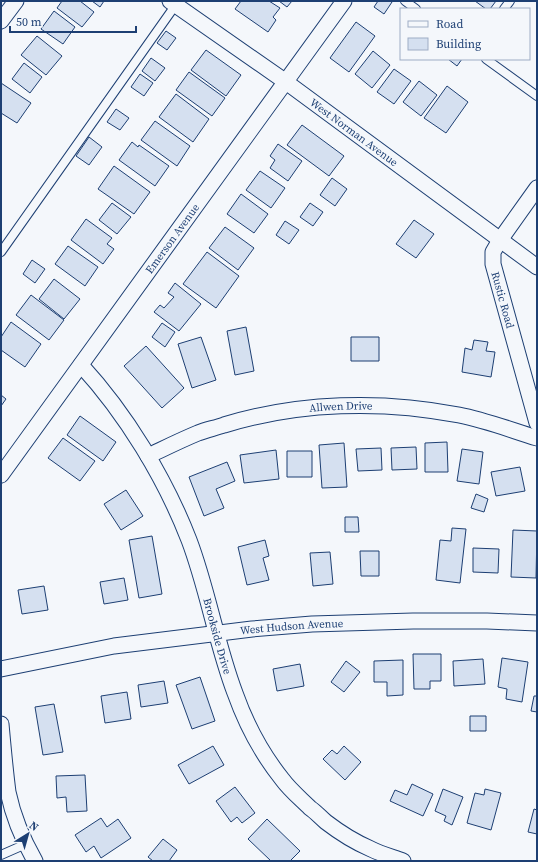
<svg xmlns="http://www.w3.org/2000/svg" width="538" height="862" font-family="'Source Serif 4',serif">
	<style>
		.building { fill: #d5e0f0; stroke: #1d3f73 }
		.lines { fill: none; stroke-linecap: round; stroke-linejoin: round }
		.lane-casing { stroke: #1d3f73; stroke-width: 10 }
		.street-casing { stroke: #1d3f73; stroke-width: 17 }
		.lane { stroke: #f4f7fb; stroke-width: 8 }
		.street { stroke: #f4f7fb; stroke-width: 15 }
		.labels { text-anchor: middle; stroke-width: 3; stroke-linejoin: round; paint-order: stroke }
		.street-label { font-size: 11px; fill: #1d3f73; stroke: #f4f7fb }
	</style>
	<rect width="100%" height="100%" fill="#f4f7fb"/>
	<path class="building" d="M62,1H80L94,12L82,27L57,8Z
		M92,1H104L100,7Z
		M241,1H269L280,8L273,17L276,20L268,32L235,9Z
		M279,1H292L287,7Z
		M378,1H390L392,2L384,14L374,7Z
		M475,1H496L490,9H486Z
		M54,11L75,27L63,44L41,29Z
		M356,22L375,36L349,72L330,58Z
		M166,31L176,38L167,50L157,43Z
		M37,36L62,56L46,75L21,55Z
		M206,50L241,75L226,96L191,70Z
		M373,51L390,65L372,88L355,74Z
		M151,58L165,68L155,81L142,71Z
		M448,59H462L457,66Z
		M24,63L42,77L30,93L12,79Z
		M394,69L411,81L394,104L377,92Z
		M189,72L225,98L212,116L176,90Z
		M140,74L153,83L144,96L131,87Z
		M419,81L437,95L421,116L403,102Z
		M1,83L31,103L17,123L1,113Z
		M447,86L468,102L446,133L424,118Z
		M176,94L209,119L193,142L159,117Z
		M116,109L129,118L120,130L107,122Z
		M155,121L190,146L177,166L141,140Z
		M302,125L344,156L329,176L287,145Z
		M89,137L102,147L89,165L76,156Z
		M132,142L138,147L139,145L169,166L155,186L119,160Z
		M278,144L302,161L288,181L270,168L275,160L270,156Z
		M114,166L150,192L134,214L98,189Z
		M260,171L285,188L271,208L246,190Z
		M332,178L347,189L335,206L320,195Z
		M241,194L268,214L254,233L227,214Z
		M112,203L131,217L117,234L99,220Z
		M310,203L323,212L313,226L300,217Z
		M86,219L112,238L107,244L114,249L103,264L71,240Z
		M414,220L434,234L416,258L396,244Z
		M285,221L299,230L289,244L276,235Z
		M225,227L254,248L238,270L209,248Z
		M68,246L98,267L85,286L55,264Z
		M207,252L239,276L216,308L183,284Z
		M32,260L45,269L35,283L23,274Z
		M54,279L80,299L64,319L39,299Z
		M175,283L201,304L179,331L154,312L160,305L164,308L174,297L168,293Z
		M31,295L64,320L49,340L16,315Z
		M11,322L41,344L25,367L1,350V337Z
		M162,323L175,332L165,347L152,337Z
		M246,327L254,371L235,375L227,331Z
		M201,337L216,380L192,388L178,344Z
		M351,337H379V361H351Z
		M474,340L488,342L486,351L495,352L491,377L462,372L465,348L472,350Z
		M146,346L184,388L162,408L124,366Z
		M1,395L6,399L1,406Z
		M80,416L116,442L103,461L67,435Z
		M63,438L95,461L80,481L48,458Z
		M447,442L448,472H425V443Z
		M344,443L347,487L322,488L319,445Z
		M416,447L417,469L392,470L391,448Z
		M381,448L382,470L358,471L356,449Z
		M462,449L483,452L479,484L457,481Z
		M276,450L279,479L244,483L240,455Z
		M287,451H312V477H287Z
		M227,462L235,481L216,489L224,508L204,516L189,477Z
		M520,467L525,491L496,496L491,472Z
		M126,490L143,516L121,530L104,504Z
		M476,494L488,499L484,512L471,508Z
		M345,517H358L359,532H345Z
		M452,528L466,529L460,583L436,580L440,540L451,541Z
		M513,530L537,531L536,578L511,577Z
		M152,536L162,594L139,598L129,540Z
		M265,540L269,556L263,558L269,580L247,585L238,547Z
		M473,548L499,549L498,573L473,572Z
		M360,551H379V576H361Z
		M330,552L333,584L313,586L310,553Z
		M124,578L128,600L104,604L100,582Z
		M44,586L48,610L22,614L18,590Z
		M413,654H441V681H430V689H414Z
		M502,658L528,662L522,702L506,699L507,689L498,687Z
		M483,659L485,684L454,686L453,661Z
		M403,660V695L387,696V682H374V661Z
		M346,661L360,672L344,692L331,682Z
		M300,664L304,686L277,691L273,669Z
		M200,677L215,721L192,729L176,685Z
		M164,681L168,703L141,707L138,685Z
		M127,692L131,719L105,723L101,696Z
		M534,696H537V712L531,711Z
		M54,704L63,752L43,755L35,707Z
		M470,716H486V731H470Z
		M213,746L224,765L189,784L178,765Z
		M344,746L361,762L345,780L323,759L332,750L337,754Z
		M85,775L87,811L67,812L66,797L57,798L56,776Z
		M412,784L433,794L423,816L390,801L395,790L407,795Z
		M235,787L255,813L242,823L237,817L231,822L216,801Z
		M443,789L463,797L452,825L444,821L446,816L435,811Z
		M485,789L501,793L491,830L467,823L475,793L484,795Z
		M534,809L537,810V834L528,832Z
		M101,818L107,827L118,819L131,838L101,858L94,846L86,852L75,835Z
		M267,819L300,851L290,861H271L248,839Z
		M163,839L177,850L169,861H153L148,857Z"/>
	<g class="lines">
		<defs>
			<path id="lane" d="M405,1L416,9
				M504,9L510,1
				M486,59L537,96
				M1,252L177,3
				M1,855L26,844"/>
			<g id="street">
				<path id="s1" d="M170,1L286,82L537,267"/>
				<path d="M1,21L16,1"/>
				<path id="s2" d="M537,188L500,240L493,252V264L537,423"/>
				<path id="s3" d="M81,365C126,414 165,478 189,540C208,590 216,643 235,693C246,724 262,754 282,779C290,790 301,799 310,808C316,812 321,818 326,822C339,832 357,843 371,849C381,854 392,857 403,861"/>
				<path id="s4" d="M148,456C165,448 181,440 198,433C206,430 215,428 224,425C299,402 382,400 459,415C485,420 511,430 537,438"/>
				<path id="s5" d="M1,475L344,1"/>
				<path id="s6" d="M1,669L114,646L252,629L312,624L413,621H487L537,623"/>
				<path d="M1,724C3,746 5,769 8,792C13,816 23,840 35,861"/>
			</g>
		</defs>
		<use href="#lane" class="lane-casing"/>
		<use href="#street" class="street-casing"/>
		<use href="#lane" class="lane"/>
		<use href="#street" class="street"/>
	</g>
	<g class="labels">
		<g class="street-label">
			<text dy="4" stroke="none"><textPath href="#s1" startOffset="226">West Norman Avenue</textPath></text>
			<text dy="4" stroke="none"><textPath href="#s5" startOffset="292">Emerson Avenue</textPath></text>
			<text dy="4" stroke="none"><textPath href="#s2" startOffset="127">Rustic Road</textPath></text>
			<text dy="4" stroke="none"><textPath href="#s4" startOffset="201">Allwen Drive</textPath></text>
			<text dy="4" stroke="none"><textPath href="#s6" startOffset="294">West Hudson Avenue</textPath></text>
			<text dy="4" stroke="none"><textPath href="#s3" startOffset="307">Brookside Drive</textPath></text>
		</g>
	</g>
	<rect width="538" height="862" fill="none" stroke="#1d3f73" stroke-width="4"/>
	<rect x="400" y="8" width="130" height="52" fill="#f4f7fb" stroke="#9eadc5"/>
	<rect x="408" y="21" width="20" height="6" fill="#f4f7fb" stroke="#9eadc5"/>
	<text x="436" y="28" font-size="12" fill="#1d3f73">Road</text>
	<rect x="408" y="38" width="20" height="12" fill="#d5e0f0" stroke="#9eadc5"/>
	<text x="436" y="48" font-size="12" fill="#1d3f73">Building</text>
	<g transform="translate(28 834) rotate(37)" stroke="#f4f7fb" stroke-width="3" paint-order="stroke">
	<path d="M0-3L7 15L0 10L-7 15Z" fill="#1d3f73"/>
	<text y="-6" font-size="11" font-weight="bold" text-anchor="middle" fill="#1d3f73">N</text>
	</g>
	<path d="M10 26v6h126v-6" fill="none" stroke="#1d3f73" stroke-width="2"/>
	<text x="16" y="26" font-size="12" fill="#1d3f73" stroke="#f4f7fb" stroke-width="3" paint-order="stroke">50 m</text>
</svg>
